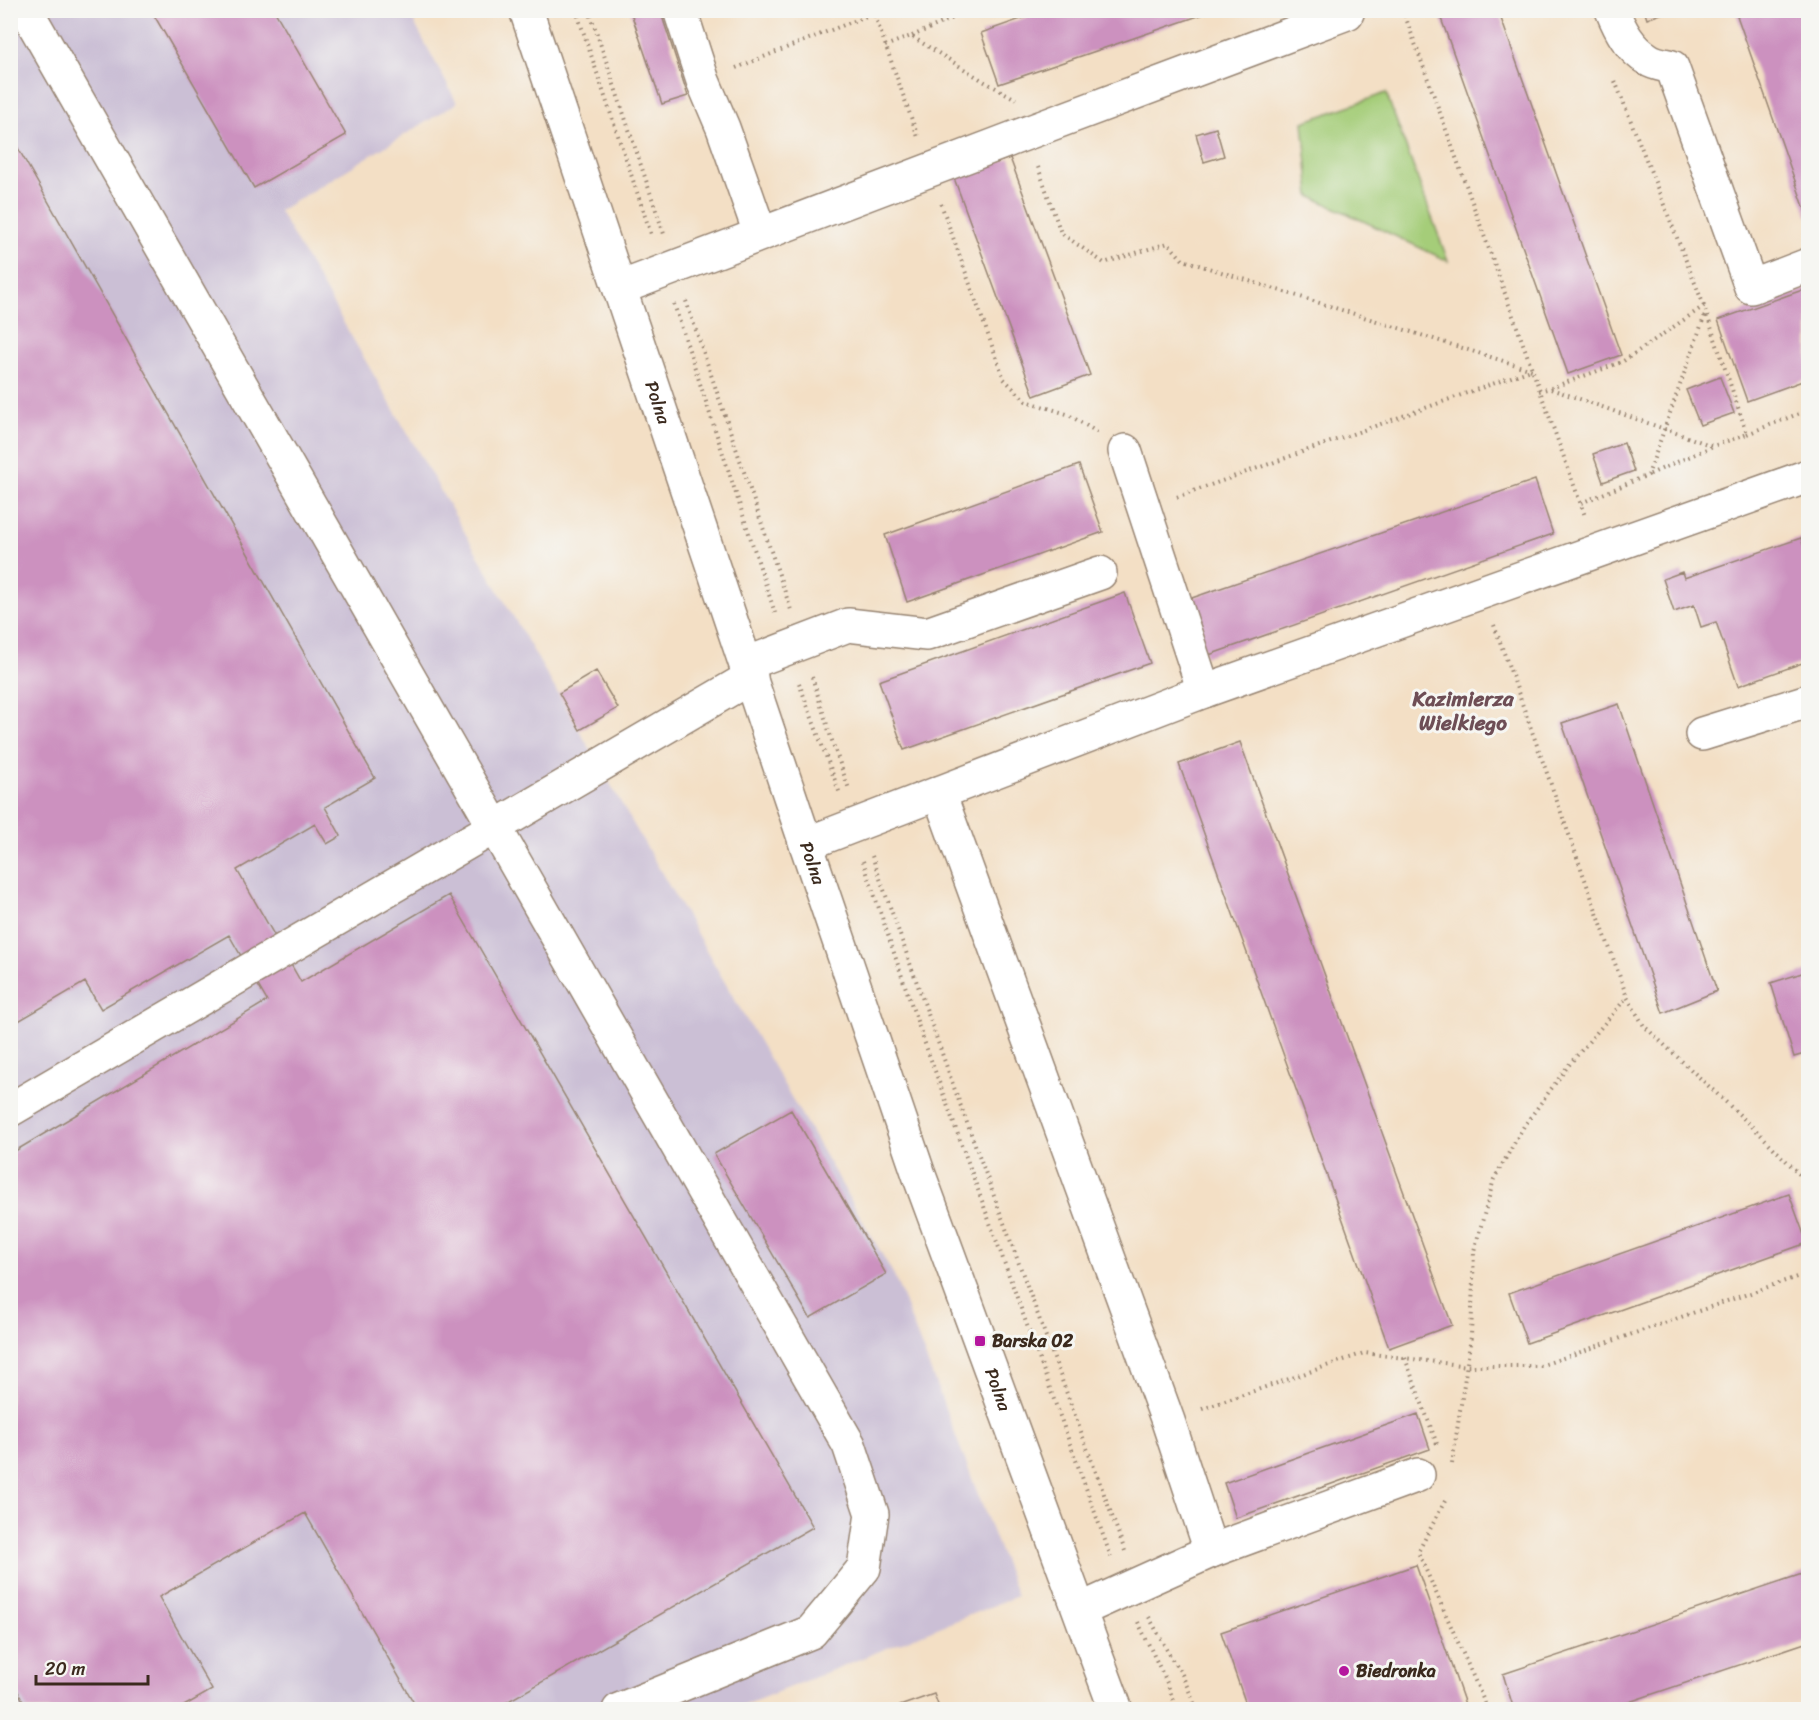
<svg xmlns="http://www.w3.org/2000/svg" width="1819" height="1720" font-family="Sriracha,sans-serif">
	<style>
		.industrial { fill: #cbbfd5 }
		.green { fill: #a5cd79; stroke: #707c4c; stroke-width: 1.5 }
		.building { fill: #cc91bf }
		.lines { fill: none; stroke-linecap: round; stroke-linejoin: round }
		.minor-casing { stroke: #978472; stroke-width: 36 }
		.path { stroke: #978472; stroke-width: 4; stroke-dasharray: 1.5 4.5; stroke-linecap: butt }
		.minor { stroke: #fff; stroke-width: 33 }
		.poi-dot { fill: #b5179e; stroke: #f6f6f2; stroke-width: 2 }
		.labels { text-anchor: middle; stroke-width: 6; stroke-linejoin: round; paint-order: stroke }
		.street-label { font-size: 18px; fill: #3b2a1e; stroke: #f6f6f2 }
		.poi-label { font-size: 18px; font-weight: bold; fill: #3b2a1e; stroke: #f6f6f2; text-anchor: start }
		.quarter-label { font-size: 21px; font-weight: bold; fill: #6e4e56; stroke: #f6f6f2 }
	</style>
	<rect width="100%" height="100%" fill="#f6f6f2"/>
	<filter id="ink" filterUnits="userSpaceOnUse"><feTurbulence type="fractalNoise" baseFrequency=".0167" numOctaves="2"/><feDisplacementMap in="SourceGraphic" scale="12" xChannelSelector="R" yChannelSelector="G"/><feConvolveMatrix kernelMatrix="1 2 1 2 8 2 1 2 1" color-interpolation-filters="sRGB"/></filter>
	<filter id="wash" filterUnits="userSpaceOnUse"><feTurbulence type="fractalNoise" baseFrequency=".008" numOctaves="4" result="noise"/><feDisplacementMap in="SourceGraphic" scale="24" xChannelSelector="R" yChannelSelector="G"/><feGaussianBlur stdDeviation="1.35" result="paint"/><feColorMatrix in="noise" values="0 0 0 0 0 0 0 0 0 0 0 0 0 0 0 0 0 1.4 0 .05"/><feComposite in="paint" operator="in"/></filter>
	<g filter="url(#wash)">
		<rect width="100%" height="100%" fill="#f3dfc5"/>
		<path class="industrial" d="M11,11H408L457,103L279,211L894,1275L1017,1596L735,1709L11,1710Z"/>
		<path class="green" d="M1386,93L1448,261L1310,196L1303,122Z"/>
		<g id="blocks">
			<path class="building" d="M151,10H274L346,135L254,188Z
				M630,10H660L688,96L662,104Z
				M1046,10H1213V11L999,84L981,33Z
				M1438,10H1498L1621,355L1568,374Z
				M1644,10H1669V11L1647,19Z
				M1735,10H1808V218Z
				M1216,128L1224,156L1204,162L1196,134Z
				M10,134L375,778L325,807L341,836L327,844L315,824L237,870L301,982L449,895L813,1527L493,1710H418L305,1513L159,1597L212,1690L177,1710H28L14,1684L10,1686V1154L267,1001L229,935L101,1009L85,982L10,1026Z
				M1010,158L1090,375L1034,396L954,178Z
				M1808,288V379L1747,401L1718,320Z
				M1720,377L1734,413L1700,425L1686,390Z
				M1624,443L1634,471L1603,482L1593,454Z
				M1079,465L1103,532L907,602L885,535Z
				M1535,480L1553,534L1206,656L1186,600Z
				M1801,538L1808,561V661L1738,686L1716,622L1701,627L1694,605L1674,612L1663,579L1682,572L1684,578Z
				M1125,593L1150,663L904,750L879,681Z
				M596,671L618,708L580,730L559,693Z
				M1619,704L1717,991L1663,1013L1562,723Z
				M1240,742L1452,1325L1389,1348L1179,764Z
				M1808,971V1053L1794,1057L1771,983Z
				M791,1110L886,1274L810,1318L714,1154Z
				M1789,1194L1807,1243L1527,1343L1509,1293Z
				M1418,1414L1430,1449L1236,1518L1224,1483Z
				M1416,1565L1467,1710H1248L1221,1632Z
				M1808,1572V1642L1605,1710H1514L1503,1674Z
				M934,1694L940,1710H891V1709Z"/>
		</g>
	</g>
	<g filter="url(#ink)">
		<use href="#blocks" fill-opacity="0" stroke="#978472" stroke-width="1.5"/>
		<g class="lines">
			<defs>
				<g id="minor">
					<path d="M26,10L849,1445L872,1514L864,1568L811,1632L619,1710"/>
					<path id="s1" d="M526,10L806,844L919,1175L1116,1710"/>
					<path d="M680,10L703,81L723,128L760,233"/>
					<path d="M1612,10C1620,30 1630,49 1649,60C1655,64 1665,65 1672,67L1751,287L1808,265"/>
					<path d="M620,288L1027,133L1347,13L1348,10"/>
					<path d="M1125,451L1204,691"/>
					<path d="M746,664L848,625L927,634L1100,573"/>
					<path d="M1702,734L1808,701"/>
					<path d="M939,793L1168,1421L1211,1551"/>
					<path d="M806,844L1204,691L1808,476"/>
					<path d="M10,1110L751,677"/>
					<path d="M1080,1610L1211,1551L1418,1475"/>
				</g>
			</defs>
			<use href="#minor" class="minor-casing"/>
			<path class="path" d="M576,10L652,237
				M589,10L664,234
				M873,10L918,137
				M1403,10L1585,516
				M912,36L951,19V10
				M885,46L911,36L985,82L1016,99
				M736,68L874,13
				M1615,81L1704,306
				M1038,167L1061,233L1104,263L1168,243L1183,260L1532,370
				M941,204L1004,379L1026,401L1067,414L1097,432
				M686,301L791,610
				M674,304L775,613
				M1551,389L1713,446
				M1539,391L1551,388L1622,362L1704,306L1747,434L1713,446L1648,475
				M1747,434L1808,410
				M1177,497L1531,370
				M1581,503L1648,475L1706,312
				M1494,625L1627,997L1644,1026L1758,1132L1808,1183
				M812,677L834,747L849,789
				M799,683L840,794
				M872,856L956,1093L1125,1551
				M863,861L919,1027L1111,1557
				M1405,1358L1437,1444
				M1202,1409L1364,1353L1467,1366H1540L1808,1273
				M1452,1464L1471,1337L1474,1251L1494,1179L1524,1126L1568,1066L1627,997
				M1445,1501L1418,1552L1488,1710
				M1149,1617L1174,1663L1181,1672L1197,1710
				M1138,1622L1167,1683L1177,1710"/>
			<use href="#minor" class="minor"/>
		</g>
	</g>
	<g class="poi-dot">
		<rect x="974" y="1335" width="12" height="12" rx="3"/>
		<circle cx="1344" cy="1671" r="6"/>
	</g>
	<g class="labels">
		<g class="street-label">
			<text dy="6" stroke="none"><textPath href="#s1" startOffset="414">Polna</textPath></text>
			<text dy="6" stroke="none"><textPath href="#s1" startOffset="900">Polna</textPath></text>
			<text dy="6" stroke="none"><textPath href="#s1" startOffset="1458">Polna</textPath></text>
		</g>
		<g class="poi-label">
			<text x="992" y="1347">Barska 02</text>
			<text x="1356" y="1677">Biedronka</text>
		</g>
		<g class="quarter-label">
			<text x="1463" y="706">Kazimierza<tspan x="1463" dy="24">Wielkiego</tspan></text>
		</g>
	</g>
	<rect width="1819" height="1720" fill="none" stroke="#f6f6f2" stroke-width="36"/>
	<path d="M36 1675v9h112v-9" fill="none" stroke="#3b2a1e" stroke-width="3"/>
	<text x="45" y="1675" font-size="18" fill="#3b2a1e" stroke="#f6f6f2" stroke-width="4.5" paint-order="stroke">20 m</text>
</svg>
